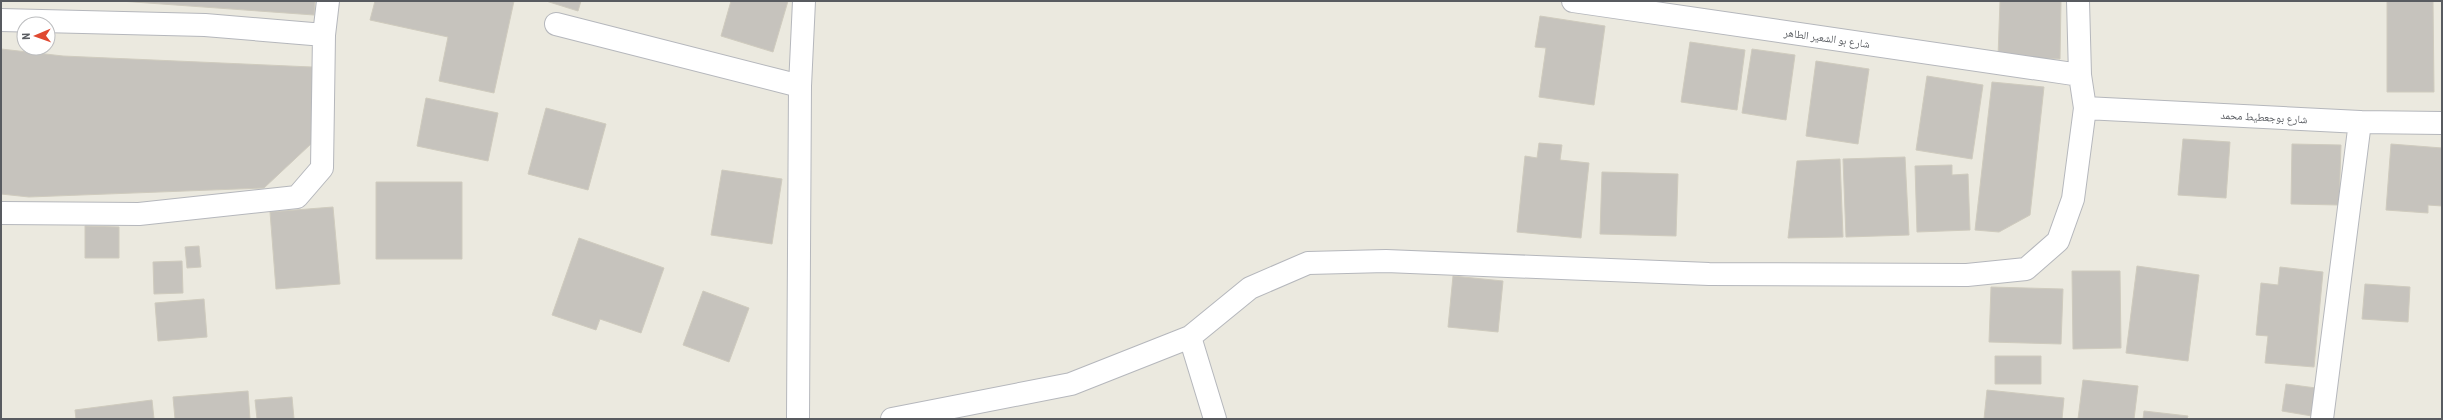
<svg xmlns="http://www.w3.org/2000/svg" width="2443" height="420" font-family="'Roboto Condensed','Noto Naskh Arabic',sans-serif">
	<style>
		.building { fill: #c6c3bd; stroke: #cfcbbe }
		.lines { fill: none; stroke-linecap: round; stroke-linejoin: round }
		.minor-casing { stroke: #b5b7bc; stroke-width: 24 }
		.minor { stroke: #fff; stroke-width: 22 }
		.labels { text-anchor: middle; stroke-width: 4; stroke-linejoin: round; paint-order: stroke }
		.street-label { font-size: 11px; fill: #585b60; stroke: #fff }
	</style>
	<rect width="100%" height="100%" fill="#ebe9df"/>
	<path class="building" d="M120,1H315L314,15Z
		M375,1H514L494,93L439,81L448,37L370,20Z
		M546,1H581L578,11Z
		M731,1H788L773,52L721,36Z
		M2000,1H2061L2060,59L1998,57Z
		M2387,1H2433L2434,92H2387Z
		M1540,16L1605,26L1594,105L1539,97L1546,48L1535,47Z
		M1690,42L1745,50L1737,110L1681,102Z
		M1,49L63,56L312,67V143L264,188L29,197L1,194Z
		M1752,49L1795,55L1786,120L1742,113Z
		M1816,61L1869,69L1858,144L1806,136Z
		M1927,76L1983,85L1972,159L1916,150Z
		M1992,82L2044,87L2030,215L1999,232L1975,230Z
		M426,98L498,113L488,161L417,146Z
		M546,108L606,124L588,190L528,174Z
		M2183,139L2230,142L2226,198L2178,195Z
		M1539,143L1562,145L1560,160L1589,163L1581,238L1517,232L1525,156L1537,158Z
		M2292,144L2341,145L2339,205L2291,204Z
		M2391,144L2442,148V206L2428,205V213L2386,210Z
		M1905,157L1909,235L1846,237L1843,159Z
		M1840,159L1843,237L1788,238L1797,161Z
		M1952,165V175L1968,174L1970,230L1917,232L1915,166Z
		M722,170L782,179L772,244L711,235Z
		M1602,172L1678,174L1676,236L1600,234Z
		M376,182H462V259H376Z
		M333,207L340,284L276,289L270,212Z
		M85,226L119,227V258H85Z
		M579,238L664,268L641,333L600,319L596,330L552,315Z
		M199,246L201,267L187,268L185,247Z
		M182,261L183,293L154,294L153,262Z
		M2137,266L2199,275L2188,361L2126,353Z
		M2280,267L2323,272L2314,367L2265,363L2268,336L2256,335L2261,283L2278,285Z
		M2072,271H2120L2121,348L2073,349Z
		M1453,276L1503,281L1498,332L1448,327Z
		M2365,284L2410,287L2408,322L2362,319Z
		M1991,287L2063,289L2061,344L1989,342Z
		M703,291L749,308L729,362L683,345Z
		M204,299L207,337L158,341L155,303Z
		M1995,356H2041V384H1995Z
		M2083,380L2138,386L2134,419H2078Z
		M2286,384L2316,388L2312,416L2282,411Z
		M1987,390L2064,398L2062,419H1984Z
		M248,391L250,419H175L173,397Z
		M292,397L294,419H257L255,400Z
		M152,400L154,419H76L75,410Z
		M2144,411L2188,416L2187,419H2143Z"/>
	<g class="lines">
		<defs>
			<path id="minor" d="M1573,1L2080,75
				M1,20L205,25L324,35
				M556,24L800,86
				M2085,108L2360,122L2442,123
				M1,213L139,214L297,197L322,168L324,35L328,1
				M1190,337L1215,419
				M798,419L800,86L804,1
				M892,419L1071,384L1190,337L1250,288L1308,263L1386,261L1709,274L1967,275L2026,269L2058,241L2073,199L2085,108L2080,75L2078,1
				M2322,419L2360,122"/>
		</defs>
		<use href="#minor" class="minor-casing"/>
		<use href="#minor" class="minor"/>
	</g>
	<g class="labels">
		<g class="street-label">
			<text transform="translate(1827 38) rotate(8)" y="4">شارع بو الشعير الطاهر</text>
			<text transform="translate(2264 117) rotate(3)" y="4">شارع بوجعطيط محمد</text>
		</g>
	</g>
	<rect width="2443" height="420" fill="none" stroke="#585b60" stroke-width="4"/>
	<g transform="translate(36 36) rotate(268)"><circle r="19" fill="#ffffff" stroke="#bcbdbf"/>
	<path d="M0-3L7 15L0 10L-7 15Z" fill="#e04931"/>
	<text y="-6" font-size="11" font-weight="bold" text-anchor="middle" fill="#585b60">N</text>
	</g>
</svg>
